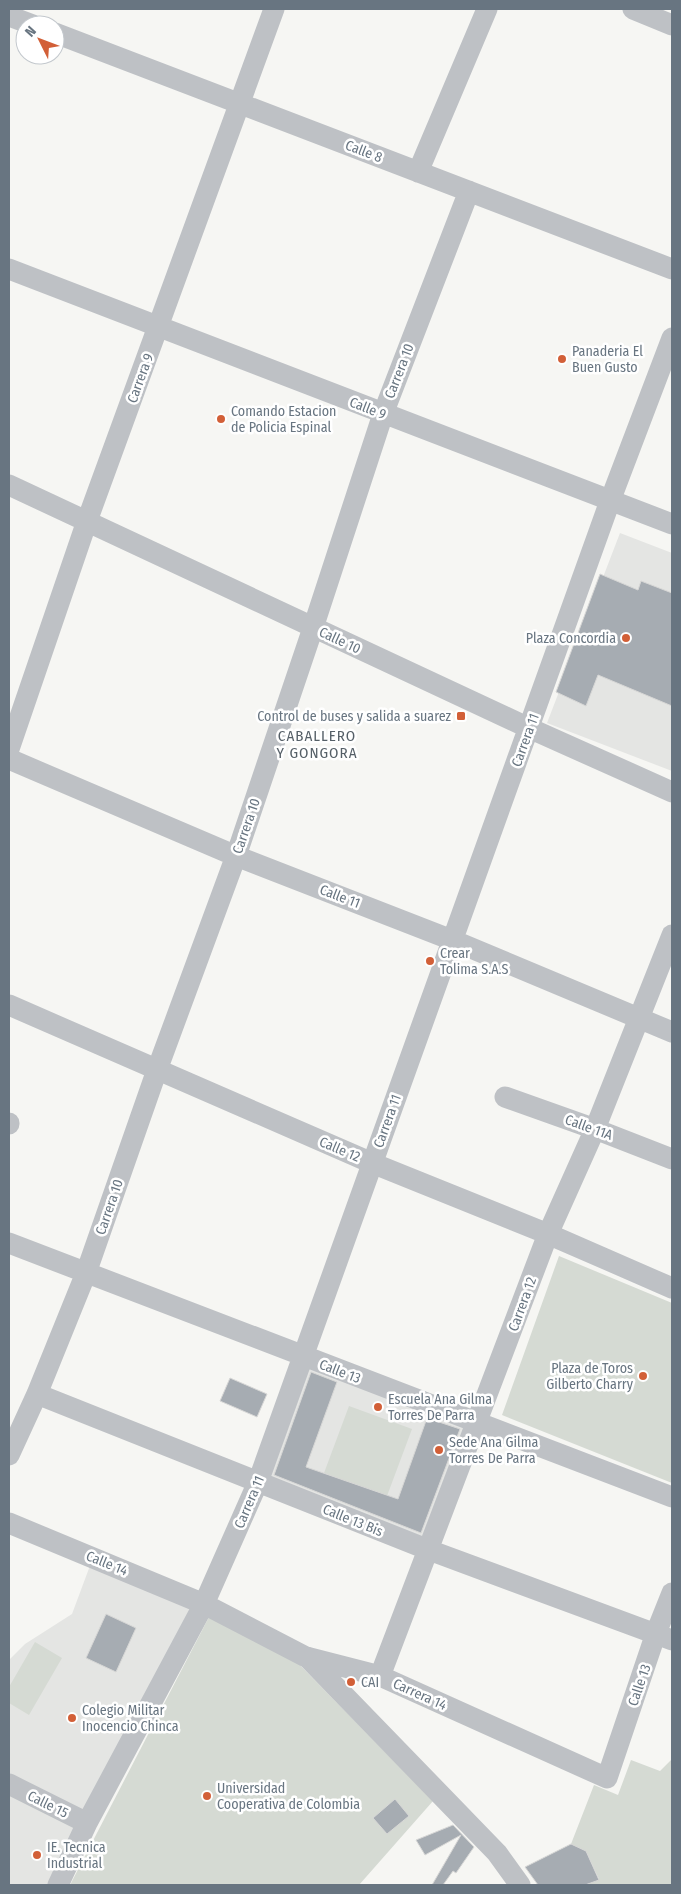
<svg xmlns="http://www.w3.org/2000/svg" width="681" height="1894" font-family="'Fira Sans Condensed',sans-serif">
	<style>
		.built { fill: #e4e5e3 }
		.green { fill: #d5dad3 }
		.building { fill: #a6acb2; stroke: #d7d7d6 }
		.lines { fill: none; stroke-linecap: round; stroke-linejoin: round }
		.minor { stroke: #bec1c5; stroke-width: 21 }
		.poi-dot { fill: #d25f37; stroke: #fff; stroke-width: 2 }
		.labels { text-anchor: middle; stroke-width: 5; stroke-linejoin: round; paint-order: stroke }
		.street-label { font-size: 14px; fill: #687581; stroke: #fff }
		.poi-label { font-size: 14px; fill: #687581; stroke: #fff; text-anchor: start }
		.neighbourhood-label { font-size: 15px; letter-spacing: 1px; fill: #555f67; stroke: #fff }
	</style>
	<rect width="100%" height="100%" fill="#f6f6f3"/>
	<path class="built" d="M620,533L672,553V771L547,723Z
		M304,1360L473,1426L427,1546L264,1479Z
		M91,1563L196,1607L84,1811L9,1776V1660L25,1644L72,1614Z
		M9,1790L79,1826L51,1885H9Z"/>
	<path class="green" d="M559,1256L672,1303V1483L502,1415Z
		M349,1406L412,1429L387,1496L324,1473Z
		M209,1617L295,1660L433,1801L359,1885H70Z
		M35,1642L62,1658L29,1715L9,1703V1687Z
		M672,1759V1885H585L599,1879L586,1851L571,1844L594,1785L618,1795L631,1760L660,1771Z"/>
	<path class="building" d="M600,574L638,590L641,581L672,593V706L598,675L586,706L556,692Z
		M311,1372L337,1382L306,1467L398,1499L427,1418L460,1429L421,1533L274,1475Z
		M230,1378L267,1394L257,1417L220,1401Z
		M106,1614L136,1628L116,1672L86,1658Z
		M395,1799L409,1816L387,1834L373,1818Z
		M453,1825L474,1847L456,1873L453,1871L443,1885H432L461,1835L425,1855L416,1840Z
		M571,1844L586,1851L599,1880L585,1885H538L525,1867Z"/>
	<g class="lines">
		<path class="minor" d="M633,9L672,25
			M9,16L33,25
			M55,33L672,269
			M418,172L487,9
			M9,269L672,524
			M9,485L529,728L672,792
			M9,749L87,521L274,9
			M9,759L236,856L452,940L672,1032
			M9,1005L372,1163L548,1234L672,1288
			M505,1097L595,1129L672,1159
			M9,1124V1123
			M9,1243L672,1497
			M37,1394L429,1550L672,1640
			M9,1455L37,1394L86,1273L157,1070L236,856L313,628L383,414L469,191
			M9,1523L204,1604L306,1657L380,1676L607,1778L656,1633L672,1593
			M307,1657L497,1853L520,1885
			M380,1676L548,1234L595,1129L672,935
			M9,1784L87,1823
			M58,1885L87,1823L204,1604L258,1482L610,501L672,338"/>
	</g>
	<g class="poi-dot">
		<circle cx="562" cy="359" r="5"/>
		<circle cx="221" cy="419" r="5"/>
		<circle cx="626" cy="638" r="5"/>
		<rect x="456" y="711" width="10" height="10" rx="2.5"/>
		<circle cx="430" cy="961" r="5"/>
		<circle cx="643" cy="1376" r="5"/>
		<circle cx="378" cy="1407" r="5"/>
		<circle cx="439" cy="1450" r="5"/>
		<circle cx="351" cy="1682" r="5"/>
		<circle cx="72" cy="1718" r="5"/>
		<circle cx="207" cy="1796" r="5"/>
		<circle cx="37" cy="1855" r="5"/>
	</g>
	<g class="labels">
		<g class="street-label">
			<text transform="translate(364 151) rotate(21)" y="5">Calle 8</text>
			<text transform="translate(399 371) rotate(-69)" y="5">Carrera 10</text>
			<text transform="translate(140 378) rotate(-70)" y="5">Carrera 9</text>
			<text transform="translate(368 408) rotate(21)" y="5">Calle 9</text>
			<text transform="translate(340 640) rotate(25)" y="5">Calle 10</text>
			<text transform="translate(525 740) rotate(-70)" y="5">Carrera 11</text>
			<text transform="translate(246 826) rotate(-71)" y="5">Carrera 10</text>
			<text transform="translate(340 896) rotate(21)" y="5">Calle 11</text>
			<text transform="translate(387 1121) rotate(-70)" y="5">Carrera 11</text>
			<text transform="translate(589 1127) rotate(20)" y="5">Calle 11A</text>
			<text transform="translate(340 1149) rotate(23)" y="5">Calle 12</text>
			<text transform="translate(109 1207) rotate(-71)" y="5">Carrera 10</text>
			<text transform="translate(522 1304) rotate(-70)" y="5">Carrera 12</text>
			<text transform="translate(340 1371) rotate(21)" y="5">Calle 13</text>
			<text transform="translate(249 1502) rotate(-67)" y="5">Carrera 11</text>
			<text transform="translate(353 1520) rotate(22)" y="5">Calle 13 Bis</text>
			<text transform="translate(107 1563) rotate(22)" y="5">Calle 14</text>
			<text transform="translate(639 1685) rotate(-71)" y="5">Calle 13</text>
			<text transform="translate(420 1694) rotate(24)" y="5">Carrera 14</text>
			<text transform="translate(48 1804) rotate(26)" y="5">Calle 15</text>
		</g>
		<g class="poi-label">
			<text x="572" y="356">Panaderia El<tspan x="572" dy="16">Buen Gusto</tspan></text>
			<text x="231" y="416">Comando Estacion<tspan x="231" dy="16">de Policia Espinal</tspan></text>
			<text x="616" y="643" text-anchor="end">Plaza Concordia</text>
			<text x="451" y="721" text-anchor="end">Control de buses y salida a suarez</text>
			<text x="440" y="958">Crear<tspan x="440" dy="16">Tolima S.A.S</tspan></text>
			<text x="633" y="1373" text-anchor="end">Plaza de Toros<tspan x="633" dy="16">Gilberto Charry</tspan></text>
			<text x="388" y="1404">Escuela Ana Gilma<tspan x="388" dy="16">Torres De Parra</tspan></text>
			<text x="449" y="1447">Sede Ana Gilma<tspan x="449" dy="16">Torres De Parra</tspan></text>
			<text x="361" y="1687">CAI</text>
			<text x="82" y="1715">Colegio Militar<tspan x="82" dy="16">Inocencio Chinca</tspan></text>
			<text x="217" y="1793">Universidad<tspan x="217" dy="16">Cooperativa de Colombia</tspan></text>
			<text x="47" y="1852">IE. Tecnica<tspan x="47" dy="16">Industrial</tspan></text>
		</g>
		<g class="neighbourhood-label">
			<text x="317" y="741">CABALLERO<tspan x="317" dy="17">Y GONGORA</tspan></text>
		</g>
	</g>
	<rect width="681" height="1894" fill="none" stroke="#687581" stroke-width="20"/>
	<g transform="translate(40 40) rotate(312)"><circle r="24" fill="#ffffff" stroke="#c3c8cd"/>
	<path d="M0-4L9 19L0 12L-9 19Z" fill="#d25f37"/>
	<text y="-8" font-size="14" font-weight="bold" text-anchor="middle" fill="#687581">N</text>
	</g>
</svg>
